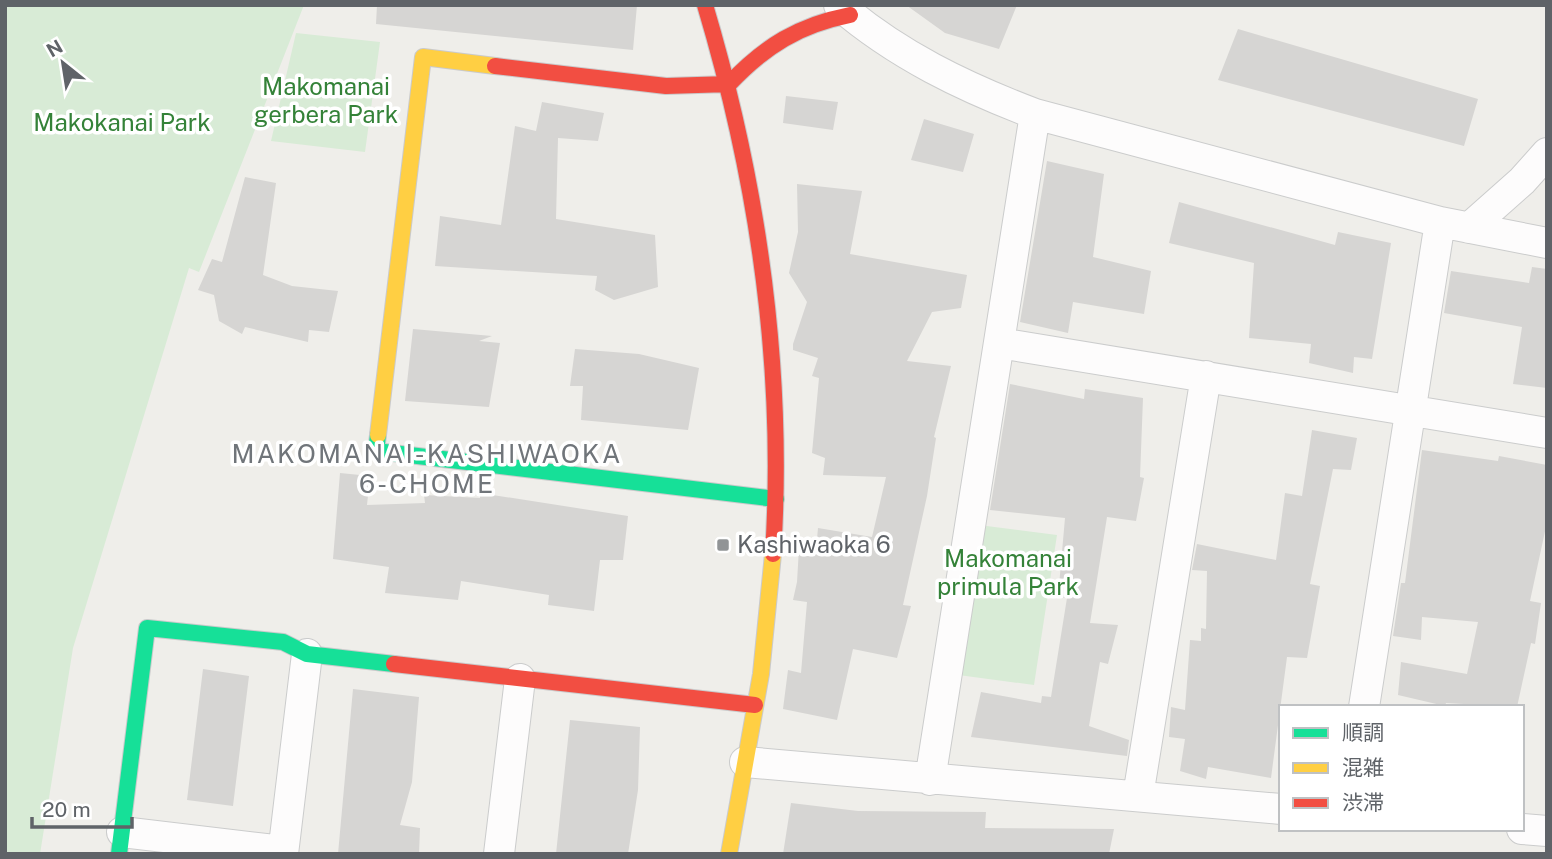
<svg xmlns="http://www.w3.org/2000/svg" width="1552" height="859" font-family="'Public Sans','Noto Sans JP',sans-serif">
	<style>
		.green { fill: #d8ebd6 }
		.building { fill: #d6d5d3 }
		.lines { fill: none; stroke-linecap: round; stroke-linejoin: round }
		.street-casing { stroke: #cbcccc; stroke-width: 32 }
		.fast-casing { stroke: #cacacb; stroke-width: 18 }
		.slow-casing { stroke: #cacacb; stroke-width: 18 }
		.jam-casing { stroke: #cacacb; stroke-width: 18 }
		.street { stroke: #fdfcfc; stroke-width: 30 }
		.fast { stroke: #16e098; stroke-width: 16 }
		.slow { stroke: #ffcf43; stroke-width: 16 }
		.jam { stroke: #f24e42; stroke-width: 16 }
		.poi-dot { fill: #919496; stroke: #fff; stroke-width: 2.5 }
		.labels { text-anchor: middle; stroke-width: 7; stroke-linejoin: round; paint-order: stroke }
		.park-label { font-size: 24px; fill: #348238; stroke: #fff }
		.poi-label { font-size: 24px; fill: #5f6368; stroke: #fff; text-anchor: start }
		.neighbourhood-label { font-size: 26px; letter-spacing: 2px; fill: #70757a; stroke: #fff }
	</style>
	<rect width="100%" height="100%" fill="#efeeea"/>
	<path class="green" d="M5,5H304L199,272L189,268L73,648L40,854H5Z
		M296,33L380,42L365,152L271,141Z
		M971,524L1057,535L1034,685L951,674Z"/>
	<path class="building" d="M377,5H637L633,50L376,24Z
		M906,5H1017L999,49L945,33Z
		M1238,29L1478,99L1464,146L1218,80Z
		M786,96L838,102L833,130L783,123Z
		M542,102L604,113L598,141L558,138L556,219L655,235L658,287L614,300L595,290L597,276L435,266L440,216L501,225L515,126L536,131Z
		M924,119L974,134L963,172L911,160Z
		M1047,161L1104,174L1093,257L1151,271L1144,314L1073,302L1068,333L1020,322Z
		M245,177L276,183L263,275L292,286L338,291L329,332L309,330L308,342L245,327L242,334L219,321L214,295L198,290L212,259L222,262Z
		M797,184L862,191L850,254L967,275L961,308L932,312L907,361L951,366L934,437L936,438L927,496L903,605L911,606L897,658L853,649L837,720L783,709L788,670L801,673L807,602L793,600L797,582L799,548L816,550L818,528L872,537L886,477L823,475L825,458L812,453L819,378L812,376L818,358L793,350V344L807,302L789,273L798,232Z
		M1179,202L1335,245L1338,232L1391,243L1372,359L1354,357L1353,373L1309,363L1311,344L1249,338L1254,263L1169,243Z
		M1532,267L1547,269V388L1513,384L1522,327L1444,313L1451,271L1529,283Z
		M413,329L492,336L479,341L500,343L489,407L405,401Z
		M575,349L639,354L699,368L688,430L581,420L583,386H570Z
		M1010,384L1084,399L1085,389L1143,398L1140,477L1144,478L1136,521L1107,517L1090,623L1118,625L1108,664L1100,662L1089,726L1129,740L1127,756L971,737L981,692L1041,703L1042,696L1051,697L1067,598L1058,597L1065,518L990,510Z
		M1312,430L1357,438L1351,470L1333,469L1310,584L1320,586L1307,658L1287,657L1271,778L1208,767L1206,779L1180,771L1185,739L1169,737L1171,707L1185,710L1190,640L1201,641V628L1206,629L1207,571L1192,570L1197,544L1276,560L1285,493L1302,496Z
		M1422,450L1498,461L1499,456L1547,465V522L1530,601L1541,603L1535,644L1531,643L1517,707L1446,703L1445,706L1398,695L1401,662L1467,674L1478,622L1422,617L1421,640L1393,636L1401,583H1405Z
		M340,473L370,476L367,505L425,503L424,495L480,498V493L628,516L623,560H600L594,611L548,605L549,595L461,581L458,600L385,593L389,567L333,559Z
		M203,669L249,676L233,806L187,800Z
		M353,689L419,697L412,782L400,825L420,828L419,854H338Z
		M570,720L640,727L638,790L628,854H556Z
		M791,803L858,811L986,812L985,828L1114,829L1109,854H783Z"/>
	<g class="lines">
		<defs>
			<path id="street" d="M839,5C897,55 964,87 1035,114L1440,222L1547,243
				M1469,228L1522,181L1547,153
				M999,343L1547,433
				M1364,707L1440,222
				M745,762L1281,809
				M930,780L1035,114
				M1138,796L1206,376
				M1522,829L1547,831
				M122,832L283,851
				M283,854L307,654
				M499,854L520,679"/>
			<path id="fast" d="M378,435L376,451L776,499
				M119,854L147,628L283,642L307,654L394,664"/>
			<path id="slow" d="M378,435L423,57L495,66
				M729,854L761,674L773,554"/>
			<path id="jam" d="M705,5C758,183 785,367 773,554
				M495,66L666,86L729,84C765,46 799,25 850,15
				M394,664L755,705"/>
		</defs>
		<use href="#street" class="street-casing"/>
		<use href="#fast" class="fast-casing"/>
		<use href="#slow" class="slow-casing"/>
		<use href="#jam" class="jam-casing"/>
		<use href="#street" class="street"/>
		<use href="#fast" class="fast"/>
		<use href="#slow" class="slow"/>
		<use href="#jam" class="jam"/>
	</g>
	<rect class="poi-dot" x="716" y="538" width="14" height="14" rx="3.5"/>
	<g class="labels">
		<g class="park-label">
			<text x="326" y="95">Makomanai<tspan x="326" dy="28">gerbera Park</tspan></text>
			<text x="122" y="131">Makokanai Park</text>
			<text x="1008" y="567">Makomanai<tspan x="1008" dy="28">primula Park</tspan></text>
		</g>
		<g class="poi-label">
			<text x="737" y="553">Kashiwaoka 6</text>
		</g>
		<g class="neighbourhood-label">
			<text x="427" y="463">MAKOMANAI-KASHIWAOKA<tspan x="427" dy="30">6-CHOME</tspan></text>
		</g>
	</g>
	<rect width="1552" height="859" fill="none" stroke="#5f6368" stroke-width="14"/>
	<rect x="1279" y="705" width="245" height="126" fill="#ffffff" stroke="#bfc1c3" stroke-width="2"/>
	<rect x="1293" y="728" width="35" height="10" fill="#16e098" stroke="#bfc1c3" stroke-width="2"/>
	<text x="1342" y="740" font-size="21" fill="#5f6368">順調</text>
	<rect x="1293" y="763" width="35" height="10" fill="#ffcf43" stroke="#bfc1c3" stroke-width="2"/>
	<text x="1342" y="775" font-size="21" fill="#5f6368">混雑</text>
	<rect x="1293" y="798" width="35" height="10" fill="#f24e42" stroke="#bfc1c3" stroke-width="2"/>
	<text x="1342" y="810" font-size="21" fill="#5f6368">渋滞</text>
	<g transform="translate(63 63) rotate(330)" stroke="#ffffff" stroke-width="5" paint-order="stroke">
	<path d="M0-5L12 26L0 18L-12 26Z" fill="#5f6368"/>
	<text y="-10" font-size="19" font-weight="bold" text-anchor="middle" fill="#5f6368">N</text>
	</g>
	<path d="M32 817v10h100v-10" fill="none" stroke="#5f6368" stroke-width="3.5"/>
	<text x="42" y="817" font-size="21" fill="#5f6368" stroke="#ffffff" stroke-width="5" paint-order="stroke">20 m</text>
</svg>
